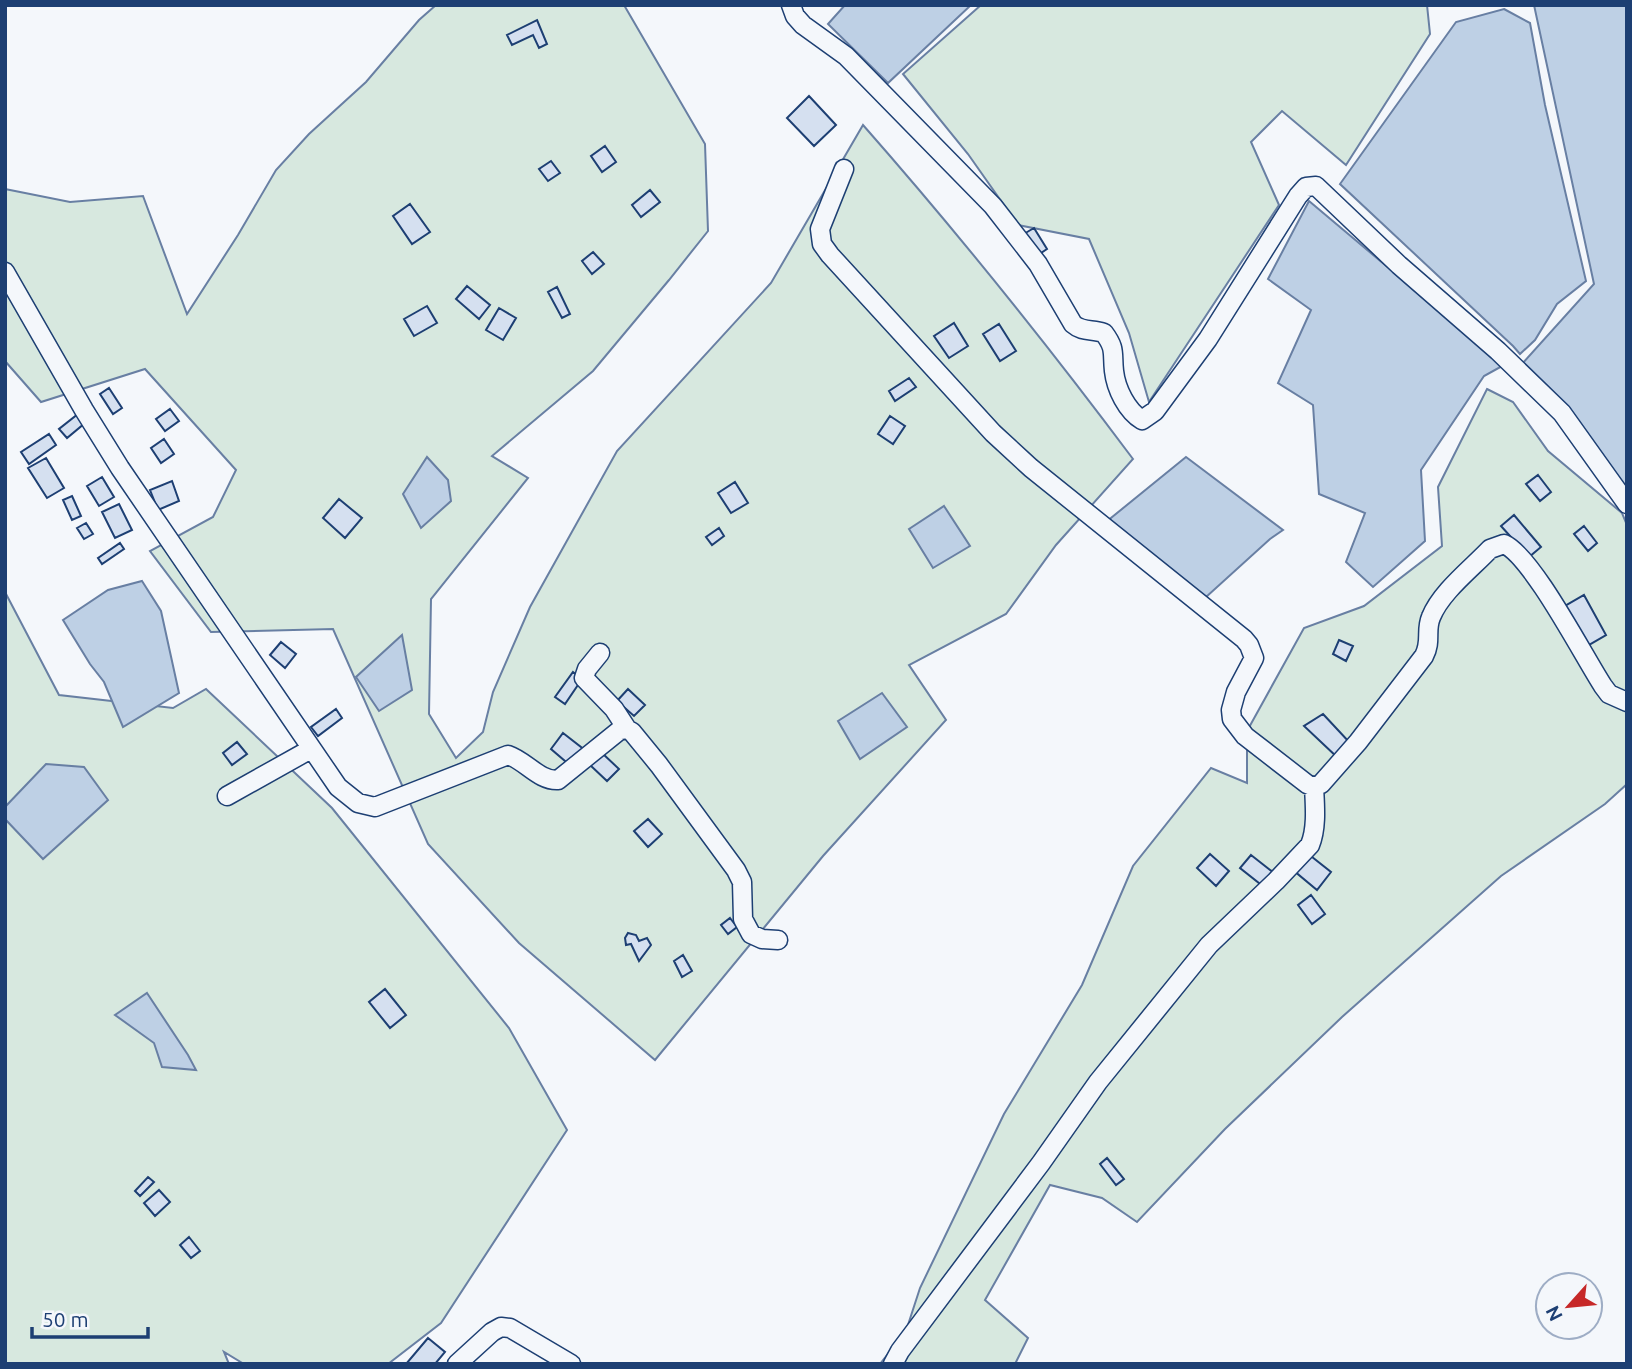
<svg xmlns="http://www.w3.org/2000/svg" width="1632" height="1369" font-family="Ubuntu,sans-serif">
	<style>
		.green { fill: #d7e8df; stroke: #687fa3; stroke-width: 2 }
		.water { fill: #bed0e5; stroke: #687fa3; stroke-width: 2 }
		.building { fill: #d5e0f0; stroke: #1d3f73; stroke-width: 2 }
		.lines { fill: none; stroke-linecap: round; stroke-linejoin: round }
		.minor-casing { stroke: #1d3f73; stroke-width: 21 }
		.minor { stroke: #f4f7fb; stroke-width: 18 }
	</style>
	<rect width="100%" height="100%" fill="#f4f7fb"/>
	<path class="green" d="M436,5H624L705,144L708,231L669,280L593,371L492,456L528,478L431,599L429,714L456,758L483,732L493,692L530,607L617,451L771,283L863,125C958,233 1047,344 1133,459L1056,545L1006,614L909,665L946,720L823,856L655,1060L519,943L428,844L333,629L211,632L150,551L213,517L236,470L145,369L41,402L5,361V189L70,202L143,196L187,314L238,235L276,170L309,134L366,82L419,20Z
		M981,5H1427L1430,34L1346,165L1282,111L1251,142L1279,205L1149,402L1129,333L1089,239L1018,225L968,154L903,74Z
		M1487,389L1513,402L1548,451L1622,513L1627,525V784L1605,804L1501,876L1342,1017L1225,1129L1137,1222L1102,1198L1050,1185L985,1300L1028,1338L1015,1364H880L906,1331L920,1288L1004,1114L1082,985L1133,866L1211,768L1247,783V731L1304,628L1364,606L1442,546L1438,487Z
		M5,592L59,695L173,708L206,689L332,808L509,1028L567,1130L441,1323L388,1364H244L224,1352L229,1364H5Z"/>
	<path class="water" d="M845,5H971L888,83L828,24Z
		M1534,5H1627V495L1513,374L1594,284Z
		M1504,9L1530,23L1545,105L1586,281L1557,304L1535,340L1520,354L1513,346L1340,184L1456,22Z
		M1309,201L1504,365L1484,376L1421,470L1425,541L1373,587L1346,562L1365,513L1319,494L1313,405L1278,383L1311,310L1268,279Z
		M427,457L448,480L451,501L421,528L403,494Z
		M1186,457L1283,530L1270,539L1205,598L1106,522Z
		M944,506L970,546L933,568L909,529Z
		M142,581L161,611L179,693L123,727L104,682L90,664L63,620L108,590Z
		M402,635L412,690L379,711L356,677Z
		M882,693L907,727L860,759L838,721Z
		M46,764L84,767L108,800L43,859L5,819V807Z
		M147,993L188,1055L196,1070L162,1067L154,1043L115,1015Z"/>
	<path class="building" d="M537,20L547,44L539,48L533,35L512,45L507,35Z
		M809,96L836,125L814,146L787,118Z
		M605,146L616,162L602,172L591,156Z
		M551,161L560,173L548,181L539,169Z
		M650,190L660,202L641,217L632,205Z
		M410,204L430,232L412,244L393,216Z
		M1034,228L1047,249L1035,257L1022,235Z
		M593,252L604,264L592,274L582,261Z
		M467,286L490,305L479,319L456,299Z
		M557,287L570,314L562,318L548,292Z
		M427,306L437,323L414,336L404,319Z
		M499,308L516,318L503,340L486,330Z
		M954,323L968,346L949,358L934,336Z
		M999,324L1016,351L1000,361L983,334Z
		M909,378L916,387L895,401L889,391Z
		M109,388L122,408L113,414L100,394Z
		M170,409L179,421L165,431L156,419Z
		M78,414L85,423L67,438L59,429Z
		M890,416L905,426L893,444L878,434Z
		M49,434L56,445L29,464L21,452Z
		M164,439L174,454L161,463L151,448Z
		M46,458L64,488L47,498L28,468Z
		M1538,475L1551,492L1540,501L1526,484Z
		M102,477L114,497L99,506L87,486Z
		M172,481L179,501L158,510L150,490Z
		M735,482L748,503L731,513L718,493Z
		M72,496L81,516L72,520L63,500Z
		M339,499L362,518L345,538L323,518Z
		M119,504L132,530L115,538L102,512Z
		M1514,515L1541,547L1529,557L1501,526Z
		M86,523L93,534L84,539L77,528Z
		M1584,526L1597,543L1588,551L1574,534Z
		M719,528L724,536L712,545L706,537Z
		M120,543L124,549L102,564L98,558Z
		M1584,595L1606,635L1587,646L1565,606Z
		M1339,640L1353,646L1346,661L1333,654Z
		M281,642L296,654L285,668L270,655Z
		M573,672L582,679L565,704L555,697Z
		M628,689L645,705L634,716L617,701Z
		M336,709L342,718L318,736L311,727Z
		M1323,714L1351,744L1338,758L1304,726Z
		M563,733L586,751L572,767L551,749Z
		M237,742L247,754L232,765L223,753Z
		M602,753L619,769L607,781L590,765Z
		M648,819L662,834L648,847L634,831Z
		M1307,853L1331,872L1317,890L1293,870Z
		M1210,854L1229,871L1216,886L1197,868Z
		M1251,855L1274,873L1264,887L1240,868Z
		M1311,895L1325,914L1312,924L1298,905Z
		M730,918L737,927L728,934L721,925Z
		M628,933L636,935L639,941L647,938L651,945L639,961L631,944L626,945L625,938Z
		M683,955L692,971L682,977L674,961Z
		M385,989L406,1015L390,1028L369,1002Z
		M1107,1158L1124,1179L1116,1185L1100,1164Z
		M148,1177L154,1182L140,1196L135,1191Z
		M159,1190L170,1202L155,1216L144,1203Z
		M189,1237L200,1251L191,1258L180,1245Z
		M428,1338L445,1352L435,1364H406Z"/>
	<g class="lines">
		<defs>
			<path id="minor" d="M791,5L795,16L803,25L846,56L993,206L1038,264L1073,324C1082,332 1092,329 1104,333C1116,349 1112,353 1114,371C1116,389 1127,411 1142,420L1155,411L1208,339L1298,196L1306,187L1316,186L1399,265L1498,351L1562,413L1627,504
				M844,169L820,229L822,244L830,255L993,433L1031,468L1244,639L1249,645L1254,658L1236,692L1231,710L1232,719L1245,736L1307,784L1314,787L1321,784L1358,742L1424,656C1432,641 1425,631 1431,617C1441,592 1471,569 1490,549L1504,544C1532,556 1584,657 1603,686L1609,694L1627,702
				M5,272L84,410L120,468L338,787L358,803L375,807L508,755C526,761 539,781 558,780L620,730L627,729L632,732L659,765L736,870L742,882L743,919L751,934L762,939L778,940
				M600,653L587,669L584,678L614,709L627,729
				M227,796L311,749
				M457,1364L492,1332L501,1327L510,1328L571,1364
				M893,1364L900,1351L1041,1163L1098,1082L1209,945L1276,881L1310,845C1317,828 1315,806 1314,787"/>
		</defs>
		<use href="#minor" class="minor-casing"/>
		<use href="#minor" class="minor"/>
	</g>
	<rect width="1632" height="1369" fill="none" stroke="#1d3f73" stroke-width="14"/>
	<g transform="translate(1569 1306) rotate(243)"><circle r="33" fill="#f4f7fb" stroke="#9eadc5" stroke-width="2"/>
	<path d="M0-5L12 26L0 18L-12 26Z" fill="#c62828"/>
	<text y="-10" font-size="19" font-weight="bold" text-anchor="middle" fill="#1d3f73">N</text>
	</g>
	<path d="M32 1327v10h116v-10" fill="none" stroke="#1d3f73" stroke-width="3.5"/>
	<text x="42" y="1327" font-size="21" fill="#1d3f73" stroke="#f4f7fb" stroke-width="5" paint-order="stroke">50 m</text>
</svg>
